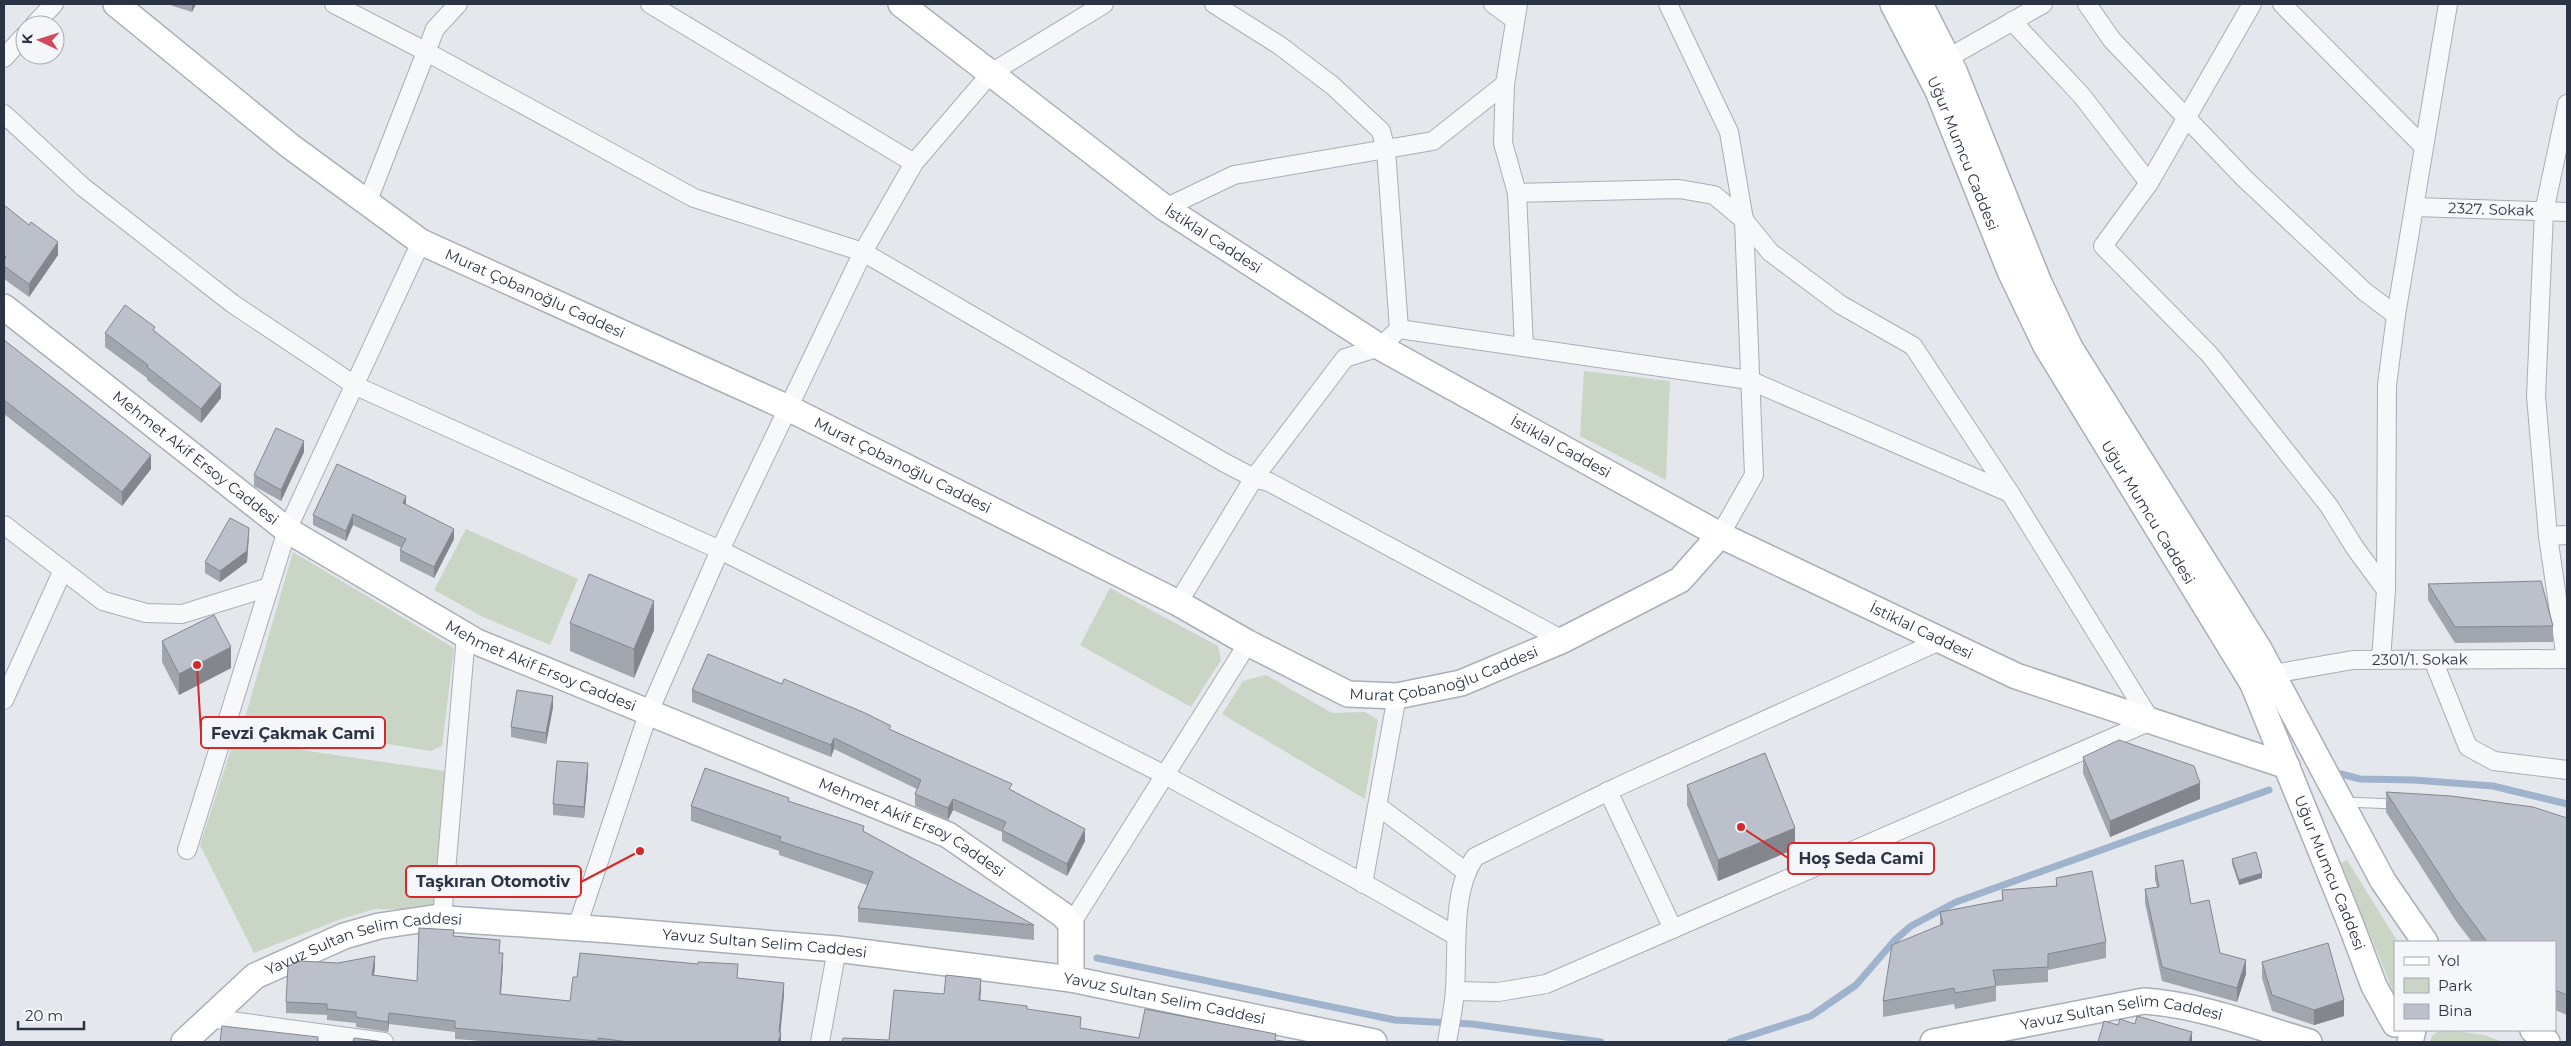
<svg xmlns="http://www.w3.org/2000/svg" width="2571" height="1046" font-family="Montserrat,sans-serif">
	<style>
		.green { fill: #c9d6c5 }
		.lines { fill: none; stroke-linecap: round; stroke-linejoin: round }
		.stream { stroke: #9fb4cc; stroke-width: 7 }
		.lane-casing { stroke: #a9aeb7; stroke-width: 11 }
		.street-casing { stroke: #a9aeb7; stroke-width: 20 }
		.secondary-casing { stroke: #a9aeb7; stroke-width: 28 }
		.lane { stroke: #f7f8fa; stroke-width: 9 }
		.street { stroke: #f7f8fa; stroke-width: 18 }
		.secondary { stroke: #fff; stroke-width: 25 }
		.wall { fill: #a1a5ae }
		.shaded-wall { fill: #83868d }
		.building { fill: #bbc0ca; stroke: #83868d }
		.labels { text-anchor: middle; stroke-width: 4; stroke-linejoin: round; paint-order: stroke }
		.street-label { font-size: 15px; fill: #2b3445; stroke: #f4f6f9 }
		.leader { fill: none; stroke: #d62828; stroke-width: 2 }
		.callout-dot { fill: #d62828; stroke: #f4f6f9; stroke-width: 2 }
		.callout { fill: #f4f6f9; stroke: #d62828; stroke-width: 2 }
		.callout-label { font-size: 16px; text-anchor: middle; font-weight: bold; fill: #2b3445 }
	</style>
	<rect width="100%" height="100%" fill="#e4e7ec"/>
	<path class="green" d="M1584,371L1670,381L1666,480L1580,436Z
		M466,529L578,579L550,645L483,617L434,590Z
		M293,552L454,648L442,746L431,751L244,721Z
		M1110,588L1218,646L1221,660L1191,707L1080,645Z
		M1266,675L1332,713L1365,712L1378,720L1365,799L1222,714L1243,681Z
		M234,740L445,771L434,910L375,909L341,919L254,953L200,845Z
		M2347,860L2398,942H2395V996L2341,863Z
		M2454,1031L2484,1035L2503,1042H2430L2432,1036L2437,1032Z"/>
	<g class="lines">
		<path class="stream" d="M2341,774L2360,779L2414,780L2493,786L2567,804
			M1097,958L1395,1020L1472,1024L1601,1042
			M1730,1042L1811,1016L1856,985L1895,940L1911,926L1956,902L2269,790"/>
		<defs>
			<path id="lane" d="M2344,802L2396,804"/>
			<g id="street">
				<path d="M334,4L425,51L694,198L863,252L1225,463L1254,478L1269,482L1563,640"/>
				<path d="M650,4L914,163"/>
				<path d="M1493,4L1515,20"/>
				<path d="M1518,4L1505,84L1503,143L1517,193L1524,347"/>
				<path d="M1668,4L1729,132L1744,220L1754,475L1720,535"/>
				<path d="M2087,4L2112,40L2244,178L2365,292L2396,315"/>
				<path d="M2252,4L2149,183L2103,246L2210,355L2329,506L2355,548L2386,590"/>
				<path d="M2282,4L2424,147"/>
				<path d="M2012,21L2082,96L2149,183"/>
				<path d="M34,25L54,4"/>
				<path d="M4,58L25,35"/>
				<path d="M1948,58L2043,4"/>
				<path d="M4,114L83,187L233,304L356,386L720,550L1163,774L1374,889L1456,936"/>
				<path d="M367,203L435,29L458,4"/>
				<path id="s1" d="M2415,207L2567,212"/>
				<path d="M1165,208L1234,175L1433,141L1505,84"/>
				<path d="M1399,329L1749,380L2010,493"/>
				<path d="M4,525L103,601L146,613L182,614L269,587"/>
				<path d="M2548,536L2567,535"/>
				<path d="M1178,603L1254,478L1345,358L1380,347L1399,329L1386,150L1381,131L1333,86L1279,45L1214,4"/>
				<path d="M2566,659L2548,536L2536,396L2544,212L2567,104"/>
				<path d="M2381,660L2386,590L2387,385L2396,315L2448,4"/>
				<path d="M2433,660L2468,747L2494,761L2567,770"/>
				<path id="s2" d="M2273,674L2353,660L2567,659"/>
				<path d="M4,700L63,570"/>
				<path d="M1608,791L1673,929"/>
				<path d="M1379,807L1465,871"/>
				<path d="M187,850L287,530L421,242"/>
				<path d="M1363,884L1397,696"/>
				<path d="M442,919L466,635"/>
				<path d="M1071,924L1248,643"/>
				<path d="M577,927L648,714L720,550L863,252L914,163L991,73L1104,4"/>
				<path d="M1455,991L1498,992L1546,984L2151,721L2010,493L1913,346L1841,305L1770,252L1744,220L1714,195L1679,189L1517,193"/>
				<path d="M209,1018L384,1042"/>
				<path d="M820,1042L837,949"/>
				<path d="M1447,1042C1450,1025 1454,1006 1455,989C1458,947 1451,892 1475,857L1617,787L1942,640"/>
			</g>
			<g id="secondary">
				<path id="s3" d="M116,4L290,146L421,242L788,408L1178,603L1248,643L1348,694L1397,696L1461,683L1563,640L1680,580L1720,535"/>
				<path id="s4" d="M901,4L1165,208L1380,347L1720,535L2016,676L2287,766"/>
				<path id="s5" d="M1893,4L1938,91L2010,271L2046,346L2253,684L2351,925L2374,986L2395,1024"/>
				<path d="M1920,4L1954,71L2039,283L2070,348L2259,649L2383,881L2425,942"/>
				<path id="s6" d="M4,307L287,530L477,642L948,835L1063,915L1071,924V979"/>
				<path d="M2533,1030L2547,1042"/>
				<path id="s7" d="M184,1042L255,976L344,936L379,926L433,918L610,930L837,949L1071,979L1374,1042"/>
				<path id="s8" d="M1933,1042L2144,1001C2201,1005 2254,1026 2309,1042"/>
				<path d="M2410,1042L2413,1030"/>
			</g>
		</defs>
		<use href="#lane" class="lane-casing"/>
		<use href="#street" class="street-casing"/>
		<use href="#secondary" class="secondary-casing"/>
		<use href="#lane" class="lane"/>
		<use href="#street" class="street"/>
		<use href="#secondary" class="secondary"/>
	</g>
	<path class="wall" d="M170,4H196L192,12L173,6Z
		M4,205L58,255L29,297L4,279Z
		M155,331L221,398L201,423L147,380V378L105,347V333Z
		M4,340L151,469L122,506L4,414Z
		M304,452L281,501L254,486V475Z
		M406,505L454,539L434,578L400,561V550L402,548L353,525L346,541L313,525V515Z
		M249,539L247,562L220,582L205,573V562Z
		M2428,584L2553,626V642L2455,643L2428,600Z
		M570,623L654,630L634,678L570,651Z
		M162,641L231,668L179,695L162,662Z
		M692,690L891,730L1012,790L1085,841L1067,876L1002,841V832L953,810L948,820L915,806V794L917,789L834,749L831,757L692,702Z
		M553,707L546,744L511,737V727Z
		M2083,757L2200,799L2110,837L2083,773Z
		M588,774L584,818L553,815V804Z
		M1687,785L1795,849L1718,881L1687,805Z
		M2386,792L2567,818V1015L2555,1010V942H2472L2456,921L2386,812Z
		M789,801L864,832L1034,925V940L858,922V908L867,885L779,855V851L691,821V806Z
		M2232,859L2262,878L2239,885L2232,864Z
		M2155,866L2191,904L2220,953L2246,974L2237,1002L2162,981L2145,903V889L2157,887L2155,880Z
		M2056,878L2106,942V958L2048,970V982L1996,986V1001L1955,1009L1954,1004L1883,1017V1001L1940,925V912L2002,900V890L2056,886Z
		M454,936L500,953L503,964L501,994L570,1001L577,977L737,978L784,994L780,1033L781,1042H494L455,1039V1032L389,1024L388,1032L356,1027V1023L327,1020V1015L286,1013V1002L375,967L374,975L417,981Z
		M2262,962L2344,1016L2314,1025L2272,1011L2262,978Z"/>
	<path class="shaded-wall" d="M192,4H196L192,12Z
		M58,242V255L29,297V284Z
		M221,384V398L201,423V409Z
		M304,441V452L281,501V490Z
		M151,455V469L122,506V492Z
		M406,496V507L403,503Z
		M353,514V525L346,541V531Z
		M249,528L247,562L220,582V571Z
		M454,529V539L434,578V567Z
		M654,601V630L634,678V649Z
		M231,647V668L179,695V674Z
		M553,696V707L546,744V733Z
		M834,738V749L831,757V745Z
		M588,763V774L584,818V807Z
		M2200,783V799L2110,837V821Z
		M953,799V810L948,820V808Z
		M1795,828V849L1718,881V860Z
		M1085,829V841L1067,876V864Z
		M2262,873V878L2239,885V880Z
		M503,953V964L500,1005V994Z
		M375,956V967L372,986V975Z
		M2246,960V974L2237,1002V988Z
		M981,979V991L979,1013V1000Z
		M784,983V994L780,1038L781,1033V1042H778Z
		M2344,1000V1016L2314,1025V1010Z
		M389,1013V1024L388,1032V1022Z
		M2192,1032V1042H2189Z"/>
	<path class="building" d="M4,205L29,225L31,222L58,242L29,284L4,266V260L6,257L4,255Z
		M125,305L155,327L153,330L221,384L201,409L147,367L148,365L105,333Z
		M4,340L151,455L122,492L4,400Z
		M276,428L304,441L281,490L254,475Z
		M337,464L406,496L403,503L454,529L434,567L400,550L406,539L353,514L346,531L313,515Z
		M230,518L249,528L247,551L220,571L205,562Z
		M589,574L654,601L634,649L570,623Z
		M2541,581L2553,626L2455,627L2428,584Z
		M214,615L231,647L179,674L162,641Z
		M708,654L782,684L784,679L865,713L891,726L889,729L1012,784L1009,789L1085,829L1067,864L1002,830L1006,822L953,799L948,808L915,794L921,780L834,738L831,745L692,690Z
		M517,690L553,696L546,733L511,727Z
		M2119,740L2194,766L2200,783L2110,821L2083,757Z
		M1765,753L1795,828L1718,860L1687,785Z
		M557,761L588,763L584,807L553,804Z
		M705,768L789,798L788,801L864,826L863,831L1034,925L858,908L873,872L779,841L781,837L691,806Z
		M2386,792L2451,796L2533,807L2567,818V995L2555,990V942H2487L2456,900Z
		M2256,852L2262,873L2239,880L2232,859Z
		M2183,860L2191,904L2209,900L2220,953L2246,960L2237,988L2162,967L2145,889L2159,887L2155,866Z
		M2092,871L2106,942L2048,954V967L1993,970L1996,986L1955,993L1954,988L1883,1001L1892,945L1943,924L1940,912L2003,900L2002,890L2057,886L2056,878Z
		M419,928L454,930L453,936L500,940L499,953H503L500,994L570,1001L573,977H577L580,953L698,964V962L738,964L737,978L784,983L779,1032L781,1033L778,1042H630L598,1038V1041L455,1028V1021L389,1013L388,1022L356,1017V1012L327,1009V1004L286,1002L288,966L300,961L338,963L375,956L372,975L417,981Z
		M2328,943L2344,1000L2314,1010L2272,995L2262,962Z
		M946,975L981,979L979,1000L1027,1006V1009L1081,1017L1080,1028L1139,1038L1145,1009L1276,1034L1275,1040L1290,1042H842L843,1038L889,1040L894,990L944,994Z
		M2137,1016L2192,1032L2189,1042H2098L2104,1021L2118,1025L2120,1019L2135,1024Z
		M222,1026L318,1037V1042H220Z
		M354,1038L385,1042H353Z"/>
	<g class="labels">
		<g class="street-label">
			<text dy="5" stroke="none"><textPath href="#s5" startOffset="165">Uğur Mumcu Caddesi</textPath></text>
			<text dy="5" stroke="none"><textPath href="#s1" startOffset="76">2327. Sokak</textPath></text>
			<text dy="5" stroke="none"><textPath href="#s4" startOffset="391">İstiklal Caddesi</textPath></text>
			<text dy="5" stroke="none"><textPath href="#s3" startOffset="512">Murat Çobanoğlu Caddesi</textPath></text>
			<text dy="5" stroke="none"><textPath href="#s4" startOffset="796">İstiklal Caddesi</textPath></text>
			<text dy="5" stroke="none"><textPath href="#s6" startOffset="244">Mehmet Akif Ersoy Caddesi</textPath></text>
			<text dy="5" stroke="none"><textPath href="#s3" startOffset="918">Murat Çobanoğlu Caddesi</textPath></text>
			<text dy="5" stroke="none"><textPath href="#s5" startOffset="570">Uğur Mumcu Caddesi</textPath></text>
			<text dy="5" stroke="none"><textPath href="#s4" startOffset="1201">İstiklal Caddesi</textPath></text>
			<text dy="5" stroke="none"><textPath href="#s2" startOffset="148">2301/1. Sokak</textPath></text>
			<text dy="5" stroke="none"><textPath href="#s6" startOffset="649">Mehmet Akif Ersoy Caddesi</textPath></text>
			<text dy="5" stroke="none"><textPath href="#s3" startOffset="1518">Murat Çobanoğlu Caddesi</textPath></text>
			<text dy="5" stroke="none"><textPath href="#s6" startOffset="1054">Mehmet Akif Ersoy Caddesi</textPath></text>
			<text dy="5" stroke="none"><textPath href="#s5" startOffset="975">Uğur Mumcu Caddesi</textPath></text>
			<text dy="5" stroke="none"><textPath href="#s7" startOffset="618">Yavuz Sultan Selim Caddesi</textPath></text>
			<text dy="5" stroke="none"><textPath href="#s7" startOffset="212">Yavuz Sultan Selim Caddesi</textPath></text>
			<text dy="5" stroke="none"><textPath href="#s7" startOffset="1022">Yavuz Sultan Selim Caddesi</textPath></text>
			<text dy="5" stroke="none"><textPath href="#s8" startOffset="192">Yavuz Sultan Selim Caddesi</textPath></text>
		</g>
	</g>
	<path class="leader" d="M197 665L201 733M1741 827L1788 858M640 851L581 882"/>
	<g class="callout-dot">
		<circle cx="197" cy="665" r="5"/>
		<circle cx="1741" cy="827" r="5"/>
		<circle cx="640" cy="851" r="5"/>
	</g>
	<g class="callout">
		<rect x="201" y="717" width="184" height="31" rx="5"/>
		<rect x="1788" y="843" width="146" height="31" rx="5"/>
		<rect x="406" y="866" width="175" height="31" rx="5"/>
	</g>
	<g class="callout-label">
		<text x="293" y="739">Fevzi Çakmak Cami</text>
		<text x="1861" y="864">Hoş Seda Cami</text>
		<text x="493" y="887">Taşkıran Otomotiv</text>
	</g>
	<rect width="2571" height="1046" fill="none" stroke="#2b3445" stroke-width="10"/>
	<rect x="2394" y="941" width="162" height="90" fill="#f4f6f9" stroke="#a4a8b1"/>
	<rect x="2404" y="957" width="25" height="8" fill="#ffffff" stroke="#a4a8b1"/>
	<text x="2438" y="966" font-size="15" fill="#2b3445">Yol</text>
	<rect x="2404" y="978" width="25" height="15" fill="#c9d6c5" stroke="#a4a8b1"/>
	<text x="2438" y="991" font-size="15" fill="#2b3445">Park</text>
	<rect x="2404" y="1004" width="25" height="15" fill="#bbc0ca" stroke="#a4a8b1"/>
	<text x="2438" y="1016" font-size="15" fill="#2b3445">Bina</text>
	<g transform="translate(40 40) rotate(274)"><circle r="24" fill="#f4f6f9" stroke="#a4a8b1"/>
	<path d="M0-4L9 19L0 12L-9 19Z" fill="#d1495b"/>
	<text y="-8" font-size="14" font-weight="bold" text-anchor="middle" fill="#2b3445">K</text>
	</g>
	<path d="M18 1021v8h66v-8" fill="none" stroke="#2b3445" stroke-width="2.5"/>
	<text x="25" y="1021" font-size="15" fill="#2b3445" stroke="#f4f6f9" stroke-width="4" paint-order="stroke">20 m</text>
</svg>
